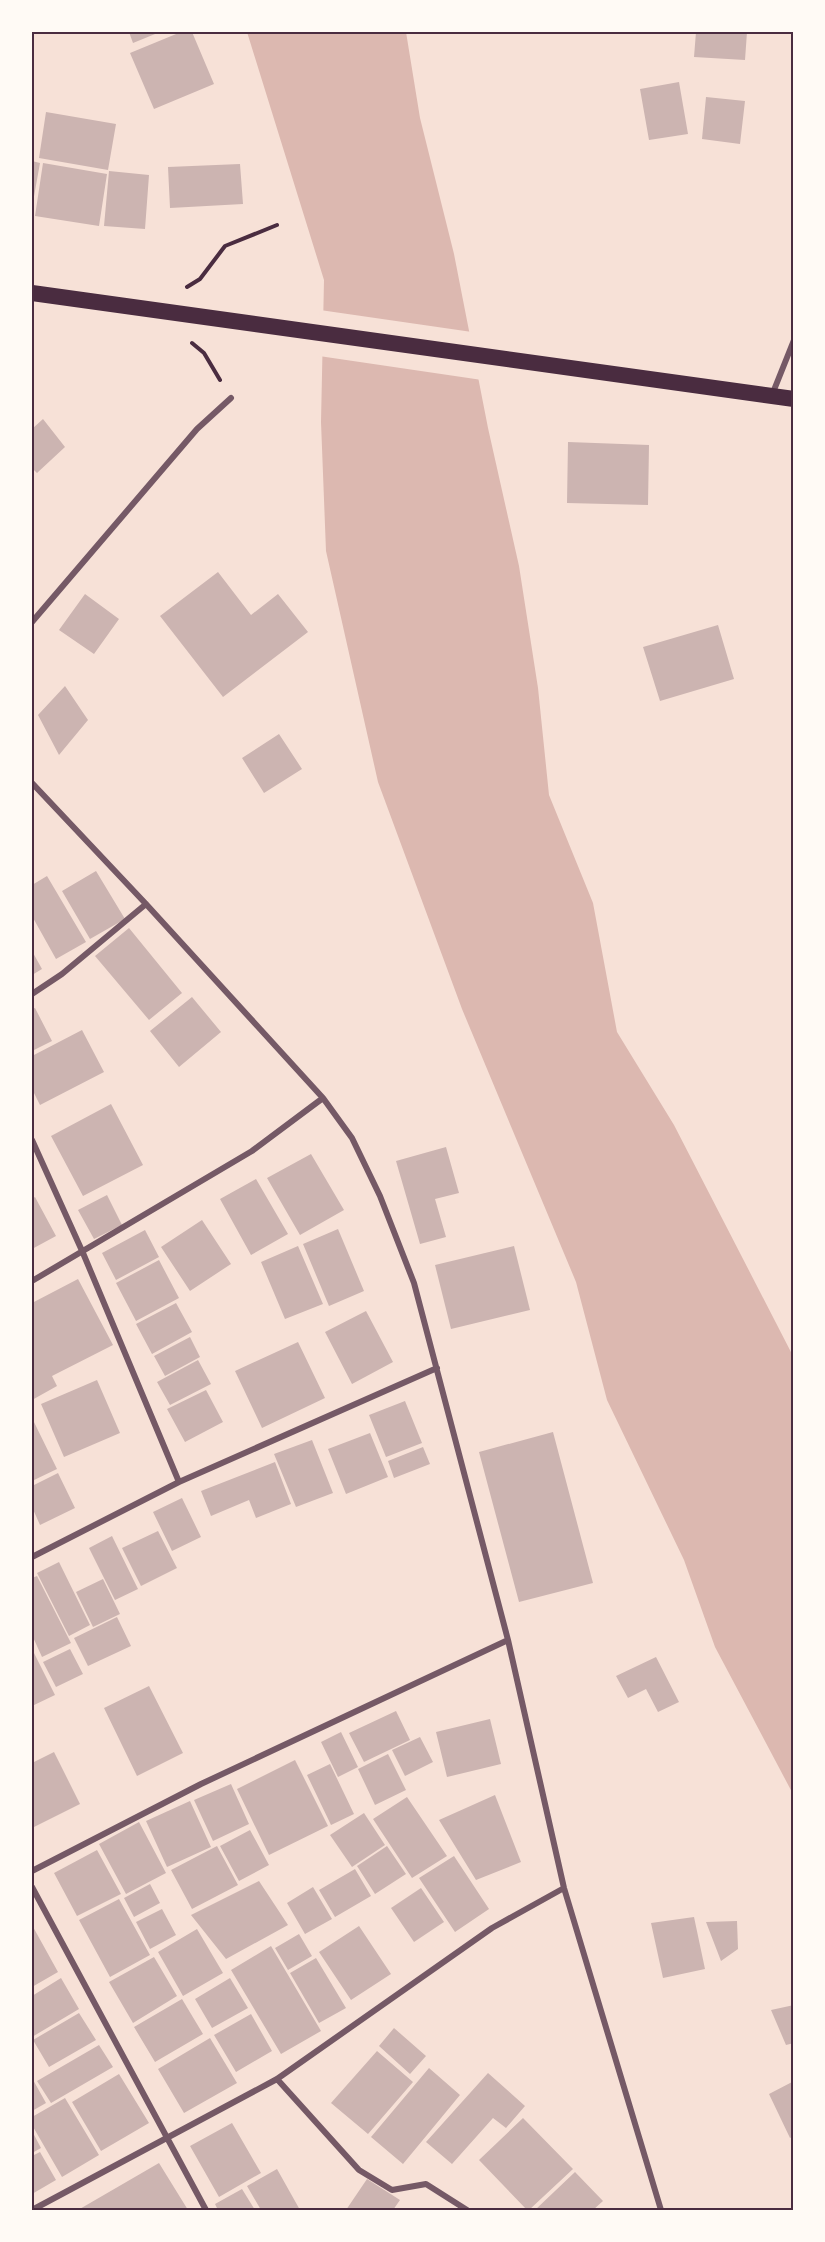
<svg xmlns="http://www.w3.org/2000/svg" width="825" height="2242" font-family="'IBM Plex Serif',serif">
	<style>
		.water { fill: #dcb8b0 }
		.pier { fill: #f7e1d7 }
		.building { fill: #ccb4b1 }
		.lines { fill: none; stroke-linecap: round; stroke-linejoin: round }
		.path { stroke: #4a2c40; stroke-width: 4 }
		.minor { stroke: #755966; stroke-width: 6 }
		.trunk { stroke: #4a2c40; stroke-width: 16 }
		.neatline { fill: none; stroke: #4a2c40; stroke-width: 2 }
	</style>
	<rect width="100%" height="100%" fill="#f7e1d7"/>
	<path class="water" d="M247,32H406L420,118L454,254L488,428L519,566L538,688L549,795L593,903L617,1032L674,1125L793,1356V1794L715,1647L684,1560L607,1400L576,1282L462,1009L378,782L326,551L321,422L324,280Z"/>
	<path class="pier" d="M320,310L472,332L482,380L319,356Z"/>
	<path class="building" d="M129,32H160L133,43Z
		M181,32H192L214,84L154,109L130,53Z
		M696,32H747L745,60L694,57Z
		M679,82L688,134L649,140L640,89Z
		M706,97L745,101L740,144L702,139Z
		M46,112L116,124L108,170L39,158Z
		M32,161L40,163L33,202H32Z
		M43,163L107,174L99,226L35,216Z
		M240,164L243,204L170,208L168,167Z
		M109,171L149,175L145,229L104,226Z
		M43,419L65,447L37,473L32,468V429Z
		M568,442L649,445L648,505L567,503Z
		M218,572L251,615L278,594L308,632L223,697L160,616Z
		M85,594L119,619L94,654L59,630Z
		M718,625L734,679L660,701L643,647Z
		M65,686L88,720L59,755L38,715Z
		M279,734L302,769L264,793L242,758Z
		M96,871L125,919L90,939L62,891Z
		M47,876L86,942L56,959L32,916V885Z
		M129,928L182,993L149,1020L95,956Z
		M32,951L42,969L32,975Z
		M192,997L221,1032L179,1067L150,1031Z
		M35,1008L52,1041L32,1051V1009Z
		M82,1030L104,1072L40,1105L32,1089V1056Z
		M111,1104L143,1165L83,1196L51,1136Z
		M446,1147L459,1193L435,1199L446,1237L420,1244L396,1161Z
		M311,1154L344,1210L300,1235L267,1178Z
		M256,1179L288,1234L251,1255L220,1199Z
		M107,1195L122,1225L94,1239L78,1210Z
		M35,1197L56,1236L32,1249V1199Z
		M202,1220L231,1264L190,1291L161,1247Z
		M338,1229L364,1291L329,1306L303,1244Z
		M145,1230L159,1257L116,1280L102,1253Z
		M298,1246L323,1304L285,1319L261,1262Z
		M514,1246L530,1310L451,1329L435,1265Z
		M159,1260L179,1298L136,1321L116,1283Z
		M78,1279L113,1345L52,1376L57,1386L32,1400V1303Z
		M176,1303L192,1332L152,1354L136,1324Z
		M366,1311L393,1362L352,1384L325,1332Z
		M190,1337L200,1357L165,1376L154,1356Z
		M298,1342L325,1398L262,1428L235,1371Z
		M198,1360L211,1384L170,1405L157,1382Z
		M97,1380L120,1433L64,1457L41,1404Z
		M206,1390L223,1422L185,1442L167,1409Z
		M405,1401L422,1443L386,1457L369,1415Z
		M32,1418L57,1469L32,1481Z
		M553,1432L593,1583L519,1602L479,1452Z
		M370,1433L388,1477L346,1494L328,1449Z
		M312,1440L333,1493L296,1507L274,1454Z
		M423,1447L430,1464L394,1478L388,1461Z
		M275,1462L291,1504L256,1518L249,1500L211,1516L201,1491Z
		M58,1473L75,1508L40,1525L32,1507V1486Z
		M182,1498L201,1537L172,1551L153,1512Z
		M158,1531L177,1568L141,1586L122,1548Z
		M112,1536L138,1589L115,1600L89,1548Z
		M59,1562L90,1625L69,1636L37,1573Z
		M37,1576L71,1643L42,1657L32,1635V1578Z
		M103,1579L120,1614L93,1627L76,1592Z
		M117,1617L131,1646L88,1666L74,1638Z
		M32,1649L55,1695L32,1706Z
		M70,1649L83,1674L56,1687L43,1662Z
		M656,1657L679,1702L658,1712L646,1689L628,1698L616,1676Z
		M149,1686L183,1753L137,1776L104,1708Z
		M396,1711L410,1740L364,1762L349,1733Z
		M490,1719L501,1764L447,1777L436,1732Z
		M341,1732L358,1767L338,1777L321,1742Z
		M420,1737L433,1762L405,1776L392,1750Z
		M54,1752L80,1804L32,1828V1763Z
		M388,1754L406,1790L375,1805L358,1769Z
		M295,1760L328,1826L269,1855L237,1789Z
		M330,1764L354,1814L331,1825L307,1775Z
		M231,1784L249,1824L213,1841L194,1800Z
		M495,1795L521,1862L476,1880L439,1820Z
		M407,1797L447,1856L412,1878L373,1819Z
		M190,1801L211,1847L167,1867L146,1821Z
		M364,1813L385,1845L352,1867L330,1835Z
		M139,1822L166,1873L126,1894L99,1844Z
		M250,1830L269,1865L239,1881L220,1846Z
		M217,1846L238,1885L192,1909L171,1870Z
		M387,1846L406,1874L375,1894L357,1866Z
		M97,1850L121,1894L77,1916L54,1873Z
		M454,1856L489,1909L455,1932L419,1878Z
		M355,1869L371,1896L335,1917L319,1890Z
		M259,1881L288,1925L226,1959L191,1915Z
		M150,1884L160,1903L134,1917L124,1898Z
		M313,1887L332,1919L305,1934L287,1903Z
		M421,1888L444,1922L414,1942L391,1908Z
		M119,1899L150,1955L110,1977L79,1920Z
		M162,1909L176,1935L150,1949L136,1922Z
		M694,1917L705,1969L663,1978L651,1923Z
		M737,1921L738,1949L721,1961L706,1922Z
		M32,1925L58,1972L32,1987Z
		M359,1926L391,1974L351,2000L319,1952Z
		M197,1929L223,1973L183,1996L158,1952Z
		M299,1934L312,1956L288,1970L275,1948Z
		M271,1946L321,2031L281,2054L231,1970Z
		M154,1957L177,1996L133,2023L109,1982Z
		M316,1958L346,2008L319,2023L290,1973Z
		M61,1978L79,2009L32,2037V1996Z
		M230,1978L248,2008L212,2028L195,1999Z
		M182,1999L203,2034L155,2062L134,2027Z
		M794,2005V2043L786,2045L771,2010Z
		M79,2013L96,2040L49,2067L33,2040Z
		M251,2014L272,2051L236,2072L214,2035Z
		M394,2028L426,2056L410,2074L379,2046Z
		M210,2038L237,2083L184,2113L158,2069Z
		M99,2045L113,2067L51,2103L37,2081Z
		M377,2051L413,2082L368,2134L331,2103Z
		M429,2068L460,2095L403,2164L371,2137Z
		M488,2073L525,2106L506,2128L493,2118L452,2164L426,2142Z
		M119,2074L149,2123L101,2151L72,2102Z
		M32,2078L46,2103L32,2111Z
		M794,2081V2136L790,2138L769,2094Z
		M65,2098L99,2155L62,2177L32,2125V2117Z
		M523,2118L573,2169L529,2210H527L479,2160Z
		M232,2123L261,2173L219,2197L190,2146Z
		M32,2131L41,2148L32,2153Z
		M40,2152L56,2180L32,2194V2156Z
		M159,2163L188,2210H78Z
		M277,2169L300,2210H261L247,2186Z
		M575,2172L603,2201L593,2210H535Z
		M367,2179L400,2200L393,2210H346Z
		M242,2189L255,2210H218L215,2204Z"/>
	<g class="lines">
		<path class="path" d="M187,287L200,279L225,246L277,225
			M192,343L204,353L220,380"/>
		<path class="minor" d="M772,395L794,340
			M32,622L197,429L231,398
			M32,783L146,904L323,1098L352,1138L380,1196L414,1283L508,1640L564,1888L661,2210
			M32,994L62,974L146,904
			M32,1140L83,1253L179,1482
			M32,1281L252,1151L323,1098
			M32,1557L179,1482L437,1368
			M32,1871L201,1784L508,1640
			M32,1887L206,2210
			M277,2079L359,2170L392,2190L426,2184L467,2210
			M32,2210L277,2079L492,1928L564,1888"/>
		<path class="trunk" d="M32,293L794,399"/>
	</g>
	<rect width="825" height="2242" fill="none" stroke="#fffaf5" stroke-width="66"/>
	<rect x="33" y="33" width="759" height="2176" class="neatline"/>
</svg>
